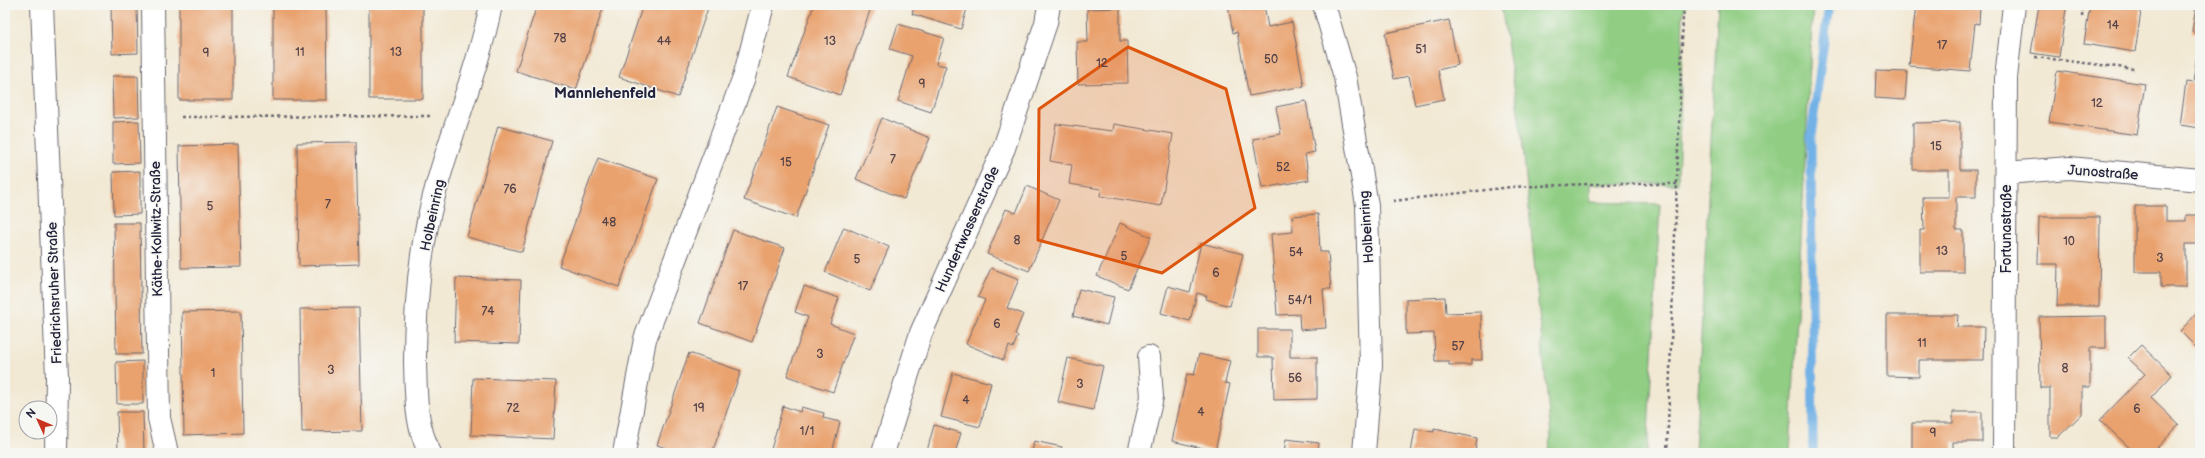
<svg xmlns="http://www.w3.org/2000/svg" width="2205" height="458" font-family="'Balsamiq Sans',sans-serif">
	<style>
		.green { fill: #91ce84; stroke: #5a7860 }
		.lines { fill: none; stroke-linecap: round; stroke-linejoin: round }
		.stream { stroke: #73b2e6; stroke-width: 9 }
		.building { fill: #e9a16d }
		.minor-casing { stroke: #6b6871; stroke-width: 24 }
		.major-casing { stroke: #6b6871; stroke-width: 24 }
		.path { stroke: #6b6871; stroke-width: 2.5; stroke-dasharray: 3 3; stroke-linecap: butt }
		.minor { stroke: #fff; stroke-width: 22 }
		.major { stroke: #fff; stroke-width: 22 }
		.marked { fill: #de560e; fill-opacity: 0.2; stroke: #de560e; stroke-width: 3; stroke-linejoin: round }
		.labels { text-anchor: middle; stroke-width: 3.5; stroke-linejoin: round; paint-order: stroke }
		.number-label { font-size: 12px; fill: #544248 }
		.street-label { font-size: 14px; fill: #22223b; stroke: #f6f6f2 }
		.neighbourhood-label { font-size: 15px; font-weight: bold; fill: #22223b; stroke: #f6f6f2 }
	</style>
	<rect width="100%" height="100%" fill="#f6f6f2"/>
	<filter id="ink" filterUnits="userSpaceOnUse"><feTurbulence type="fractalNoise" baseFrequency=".025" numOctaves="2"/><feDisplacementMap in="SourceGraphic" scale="8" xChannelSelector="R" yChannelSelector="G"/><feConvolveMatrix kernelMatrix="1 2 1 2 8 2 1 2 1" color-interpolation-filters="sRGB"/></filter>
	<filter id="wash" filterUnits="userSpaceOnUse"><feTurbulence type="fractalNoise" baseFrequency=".012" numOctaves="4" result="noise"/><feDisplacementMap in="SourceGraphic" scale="16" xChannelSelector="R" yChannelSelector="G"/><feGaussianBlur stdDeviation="0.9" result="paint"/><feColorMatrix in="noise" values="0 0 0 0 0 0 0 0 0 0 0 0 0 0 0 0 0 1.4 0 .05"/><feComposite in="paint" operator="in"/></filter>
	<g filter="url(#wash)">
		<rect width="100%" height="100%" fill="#f2e9d4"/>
		<path class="green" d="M1501,5H1686L1683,15L1678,184H1590V202L1660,204L1647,453H1547L1551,436L1522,136Z
			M1718,5H1813L1790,453H1695Z"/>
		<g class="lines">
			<path class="stream" d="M1813,453L1811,136L1829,5"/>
		</g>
		<g id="blocks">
			<path class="building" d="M111,5H137L138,53L112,54Z
				M179,5H233V100H179Z
				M273,5H326L327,100H273Z
				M369,5H423V99H369Z
				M537,5H604L576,90L516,71Z
				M643,5H709L678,97L619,77Z
				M814,5H872L840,95L788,77Z
				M915,5H968L961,29L912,14Z
				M1228,5H1264L1268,27L1292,22L1304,86L1249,96L1237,32L1233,33Z
				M1916,5H1980L1979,24L1975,23L1970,71L1909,66Z
				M2039,5L2066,9L2059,57L2031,53Z
				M2090,5H2142L2135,52L2084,44Z
				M2196,5H2200V33L2192,32Z
				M1120,8V41H1127L1128,83L1078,84L1077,42H1088L1087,9Z
				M1449,20L1458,65L1438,70L1444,99L1415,105L1409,76L1394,79L1385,33Z
				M898,24L944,38L936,64L946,66L931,112L898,101L912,56L890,49Z
				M2196,60L2200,61V128L2180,125L2186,82L2193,83Z
				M1876,71L1907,72L1905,100L1875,98Z
				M2057,71L2145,84L2137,135L2049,122Z
				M112,76H138L139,117L113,118Z
				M1306,101L1315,152L1305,154L1309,180L1262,188L1253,139L1281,134L1276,107Z
				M777,107L829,125L796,218L744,200Z
				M882,118L930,138L904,199L856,179Z
				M139,121L140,163L113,164V122Z
				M1960,122V170H1976V197H1956V230H1963V272H1920V230H1924L1923,197H1949V170H1913V123Z
				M1056,124L1113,131L1114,124L1173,134L1161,206L1100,196L1101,189L1069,184L1072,165L1050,161Z
				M498,126L552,141L522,252L467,237Z
				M356,142L359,264L299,266L297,143Z
				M238,144L241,267L181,268L179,146Z
				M598,158L658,179L619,287L559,266Z
				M140,171V214L114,215L113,172Z
				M1027,186L1059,200L1029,271L987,254L1006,209L1016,213Z
				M2135,206H2166V221H2186V215H2200V244H2186V287H2161V272H2135Z
				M1318,214L1320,252H1328L1331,289H1323L1326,328L1300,330L1299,314L1277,315L1271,234L1293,232L1292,216Z
				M2039,217H2100L2099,306H2057L2058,264H2038Z
				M114,223H140L142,354H116Z
				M1120,223L1151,237L1128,289L1097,276Z
				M844,227L889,247L870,291L825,272Z
				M733,230L785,248L752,342L700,323Z
				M1201,243L1243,254L1230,306L1206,299L1207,296L1197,293L1190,321L1161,313L1168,286L1190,292Z
				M991,268L1019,279L1007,308L1023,314L1015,334L1018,336L1013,348L1009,346L1003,360L966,344L985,300L978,297Z
				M456,278L521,280L519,344L454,342Z
				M804,286L839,298L830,324L854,333L833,392L787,376L808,317L795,312Z
				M1079,289L1114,297L1107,325L1073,316Z
				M1445,297L1446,313L1481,312L1482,360H1471V365H1449V361H1435L1434,333L1406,334V299Z
				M359,308L362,431L302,432L300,309Z
				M2200,310V347L2198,349L2180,331Z
				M241,311L243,433L184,435L182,312Z
				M1887,315H1958L1957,327H1984L1983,360H1919V377L1887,376Z
				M2106,316V348H2090V387H2082V414L2058,437H2050V388H2040L2039,317Z
				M1258,329H1290V357H1317V399L1274,400L1273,357H1258Z
				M2141,345L2172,375L2151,398L2179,425L2152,453H2135L2100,420L2145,374L2128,358Z
				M689,353L741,371L712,453H680L657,445Z
				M1199,354L1230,361L1225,383L1230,384L1215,451L1172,441L1187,374L1194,375Z
				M1068,358L1103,366L1093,410L1058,402Z
				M143,361V404H117L116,362Z
				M953,373L991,383L980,427L941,417Z
				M473,378L556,381L553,439L471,435Z
				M783,406L800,412L801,407L824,413L823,418L840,422L832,453H770Z
				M117,412H143L144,453H118Z
				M1953,412H1982V442H1953V453H1912V423H1953Z
				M934,425L961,433L955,453L927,451Z
				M1415,429L1434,432V429L1477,438L1475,453H1411Z
				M1286,439L1319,443L1318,453H1284Z
				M1034,441L1062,447L1060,453H1032Z"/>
		</g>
	</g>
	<g filter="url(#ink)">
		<use href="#blocks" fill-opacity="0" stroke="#6b6871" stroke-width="1"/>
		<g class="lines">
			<defs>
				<path id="minor" d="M153,5L159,418L167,453
					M1324,5L1345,77L1367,205L1371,365L1364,453
					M2006,173L2069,168L2200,180
					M430,453C415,424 416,394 415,362C415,317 418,270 427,226C442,151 476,80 491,5
					M624,453L645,339L744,77L763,5
					M883,453L921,333L1004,148L1046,23L1049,5
					M1139,453L1152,397L1149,357
					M2006,453L2004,450L2006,78L2014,5"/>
				<path id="major" d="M42,5L57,377L56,453"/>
			</defs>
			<use href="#minor" class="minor-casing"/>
			<use href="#major" class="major-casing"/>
			<path class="path" d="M2082,17L2083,5
				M2035,57L2134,69
				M181,117L430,116
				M1393,201L1511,187L1590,184H1678
				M1667,453L1683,15L1686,5"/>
			<use href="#minor" class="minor"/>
			<use href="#major" class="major"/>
		</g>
	</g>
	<path class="marked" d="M1128,47L1226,89L1255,208L1162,273L1038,240L1039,109Z"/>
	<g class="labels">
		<g class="number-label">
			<text x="2113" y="29">14</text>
			<text x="560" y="42">78</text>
			<text x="664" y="45">44</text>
			<text x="830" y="45">13</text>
			<text x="1942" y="49">17</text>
			<text x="1421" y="53">51</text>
			<text x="300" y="56">11</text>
			<text x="396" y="56">13</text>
			<text x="206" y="57">9</text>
			<text x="1271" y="63">50</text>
			<text x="1102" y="67">12</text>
			<text x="922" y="88">9</text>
			<text x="2097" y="107">12</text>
			<text x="1936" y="150">15</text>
			<text x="893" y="163">7</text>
			<text x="786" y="166">15</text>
			<text x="1283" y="171">52</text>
			<text x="510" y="193">76</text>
			<text x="328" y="208">7</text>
			<text x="210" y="210">5</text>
			<text x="609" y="226">48</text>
			<text x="1017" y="244">8</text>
			<text x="2069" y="245">10</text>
			<text x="1942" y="255">13</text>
			<text x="1296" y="256">54</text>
			<text x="1124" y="260">5</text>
			<text x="2160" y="262">3</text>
			<text x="857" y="263">5</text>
			<text x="1216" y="277">6</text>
			<text x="743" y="290">17</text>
			<text x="1300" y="304">54/1</text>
			<text x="488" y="315">74</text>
			<text x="997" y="328">6</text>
			<text x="1922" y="347">11</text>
			<text x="1458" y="350">57</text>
			<text x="820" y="358">3</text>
			<text x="2065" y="372">8</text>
			<text x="331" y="374">3</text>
			<text x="213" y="377">1</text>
			<text x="1295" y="382">56</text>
			<text x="1080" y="388">3</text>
			<text x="966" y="404">4</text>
			<text x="513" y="412">72</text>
			<text x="699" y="412">19</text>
			<text x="2137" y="413">6</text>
			<text x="1201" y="416">4</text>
			<text x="807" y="435">1/1</text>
			<text x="1933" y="437">9</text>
		</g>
		<g class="street-label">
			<text transform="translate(2103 172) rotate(4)" y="5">Junostraße</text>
			<text transform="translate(432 215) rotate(-78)" y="5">Holbeinring</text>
			<text transform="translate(1366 227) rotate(-94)" y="5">Holbeinring</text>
			<text transform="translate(156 229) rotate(-91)" y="5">Käthe-Kollwitz-Straße</text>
			<text transform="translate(967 229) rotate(-66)" y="5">Hundertwasserstraße</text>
			<text transform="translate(2006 229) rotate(-90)" y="5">Fortunastraße</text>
			<text transform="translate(54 293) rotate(-92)" y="5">Friedrichsruher Straße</text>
		</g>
		<g class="neighbourhood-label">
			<text x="605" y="98">Mannlehenfeld</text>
		</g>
	</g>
	<rect width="2205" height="458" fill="none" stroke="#f6f6f2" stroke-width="20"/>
	<g transform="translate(38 420) rotate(314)"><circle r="19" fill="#f6f6f2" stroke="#a1a1a9"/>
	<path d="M0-3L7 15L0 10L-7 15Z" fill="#c8321e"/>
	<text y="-6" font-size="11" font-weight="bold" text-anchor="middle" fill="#22223b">N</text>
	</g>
</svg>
